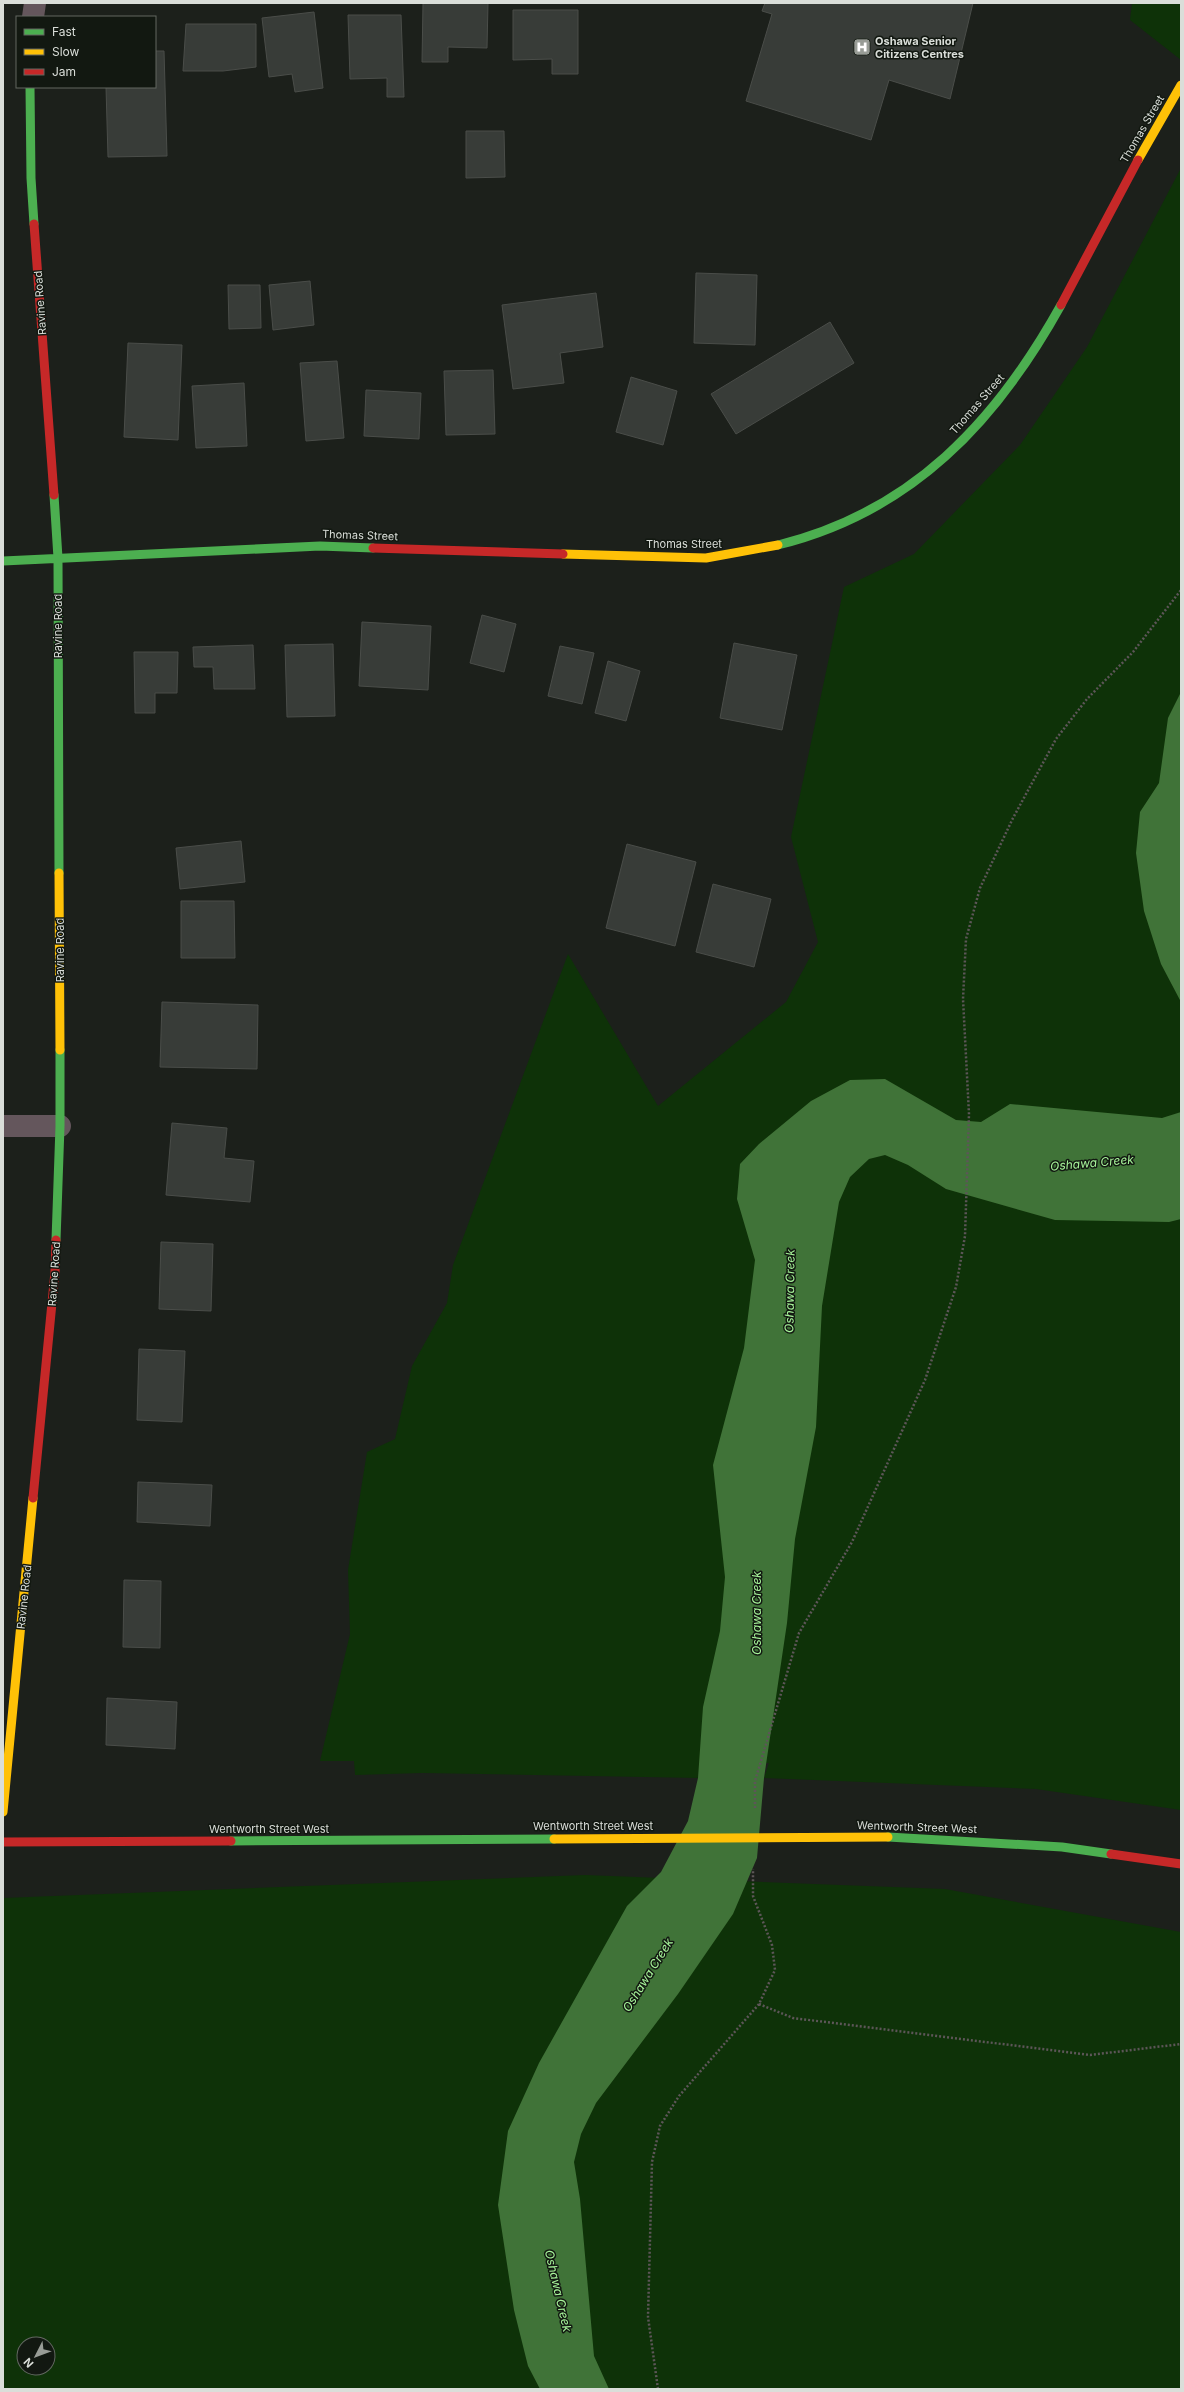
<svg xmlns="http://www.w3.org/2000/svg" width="1184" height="2392" font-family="Inter,sans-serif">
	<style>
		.green { fill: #0e3208; fill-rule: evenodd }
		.water { fill: #407338 }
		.building { fill: #383c38; stroke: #4a4d49 }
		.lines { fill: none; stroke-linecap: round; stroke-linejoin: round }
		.path { stroke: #5d5658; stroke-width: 2.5; stroke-dasharray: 2 2; stroke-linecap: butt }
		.street { stroke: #64565c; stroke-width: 22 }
		.fast { stroke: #4caf50; stroke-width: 9 }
		.slow { stroke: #ffc107; stroke-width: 9 }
		.jam { stroke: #c62828; stroke-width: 9 }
		.slow-bridge { stroke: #ffc107; stroke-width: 9 }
		.labels { text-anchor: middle; stroke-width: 3; stroke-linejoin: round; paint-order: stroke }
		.poi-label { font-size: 11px; font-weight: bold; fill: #daded9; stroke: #121811; text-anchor: start }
		.street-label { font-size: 11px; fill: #daded9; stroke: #121811 }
		.water-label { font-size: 12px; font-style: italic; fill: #a7f49a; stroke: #121811 }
	</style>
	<rect width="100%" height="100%" fill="#1c201b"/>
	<path class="green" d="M1132,3H1181V60L1130,20Z
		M1181,168V1810L1036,1789L764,1778L769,1763H700L698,1778L422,1773L355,1775L354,1761H320L350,1634L348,1570L367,1452L395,1439L412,1366L447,1303L453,1265L568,954L658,1106L786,1002L818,942L791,837L844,587L914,554L1020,445L1087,347Z
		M585,1875L945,1889L1181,1932V2389H3V1898ZM24,2344H48V2368H24Z"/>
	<path class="water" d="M1181,692V1002L1161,964L1144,911L1136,853L1140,812L1159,783L1168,718Z
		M885,1079L956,1120L981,1122L1010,1104L1162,1118L1181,1112V1219L1169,1222L1055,1220L946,1189L908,1165L885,1155L869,1159L850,1177L839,1202L822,1306L816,1427L795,1539L787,1623L764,1778L757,1858L733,1914L678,1994L596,2103L581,2134L574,2162L580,2199L594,2356L609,2389H540L528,2366L514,2310L498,2205L508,2131L539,2063L627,1906L661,1872L688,1821L698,1778L703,1707L720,1631L725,1577L713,1465L744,1348L755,1260L737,1199L740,1164L759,1144L811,1101L850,1080Z"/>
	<path class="building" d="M423,3H488L487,48L448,47V62H422Z
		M765,3H973L950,99L889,80L871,140L746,101L772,14L762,11Z
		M513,10H578V74H552V59L513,60Z
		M314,12L323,88L295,92L292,74L269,77L262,18Z
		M348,15H401L404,97H387V78L350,79Z
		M186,24H256V67L223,71H183Z
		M155,51H164L167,156L108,157L106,87H155Z
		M466,131H504L505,177L466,178Z
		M696,273L757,275L755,345L694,343Z
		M310,281L314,325L273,330L269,285Z
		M228,285H260L261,328L229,329Z
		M596,293L603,347L560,353L564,383L513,389L502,305Z
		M830,322L854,363L736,434L711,394Z
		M128,343L182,345L178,440L124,437Z
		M337,361L344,438L306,441L300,363Z
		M493,370L495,434L446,435L444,371Z
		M631,377L677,391L663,445L616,432Z
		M244,383L247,446L196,448L192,386Z
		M366,390L421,393L419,439L364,436Z
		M482,615L516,624L504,672L470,663Z
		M362,622L431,626L428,690L359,686Z
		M734,643L797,655L782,730L720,718Z
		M333,644L335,716L287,717L285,645Z
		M253,645L255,689H214L213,667H194L193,647Z
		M560,646L594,653L582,704L548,696Z
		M134,652H178L177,693H155V713H135Z
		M608,661L640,671L626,721L595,713Z
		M241,841L245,882L180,889L176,848Z
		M627,844L696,862L675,946L606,928Z
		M713,884L771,899L754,967L696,952Z
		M181,901H234L235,958H181Z
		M162,1002L258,1005L257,1069L160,1067Z
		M172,1123L227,1128L224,1158L254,1161L250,1202L166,1195Z
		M161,1242L213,1244L211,1311L159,1309Z
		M139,1349L185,1351L182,1422L137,1420Z
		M138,1482L212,1485L210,1526L137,1522Z
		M124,1580L161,1581L160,1648L123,1647Z
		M107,1698L177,1702L175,1749L106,1745Z"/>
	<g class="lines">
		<path class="path" d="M755,1808V1781L799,1633L852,1542L925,1380L956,1287L965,1236L969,1114L963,999L966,939L980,888L1013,818L1056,739L1087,699L1133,652L1181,590
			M759,2004L793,2018L1090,2055L1181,2044
			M658,2389L648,2317L652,2162L660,2126L679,2096L759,2004L775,1970L772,1945L753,1896V1869"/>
		<path class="street" d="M33,17L35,3
			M3,1126H60"/>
		<path class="fast" d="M30,87L31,178L34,224
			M54,495L58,558L59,873
			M778,545C912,512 996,422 1061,305
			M3,561L320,546L373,548
			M56,1240L60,1126V1050
			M888,1837L1062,1847L1111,1854
			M231,1841L554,1839"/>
		<path class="slow" d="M1138,160L1181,85
			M563,554L706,558L778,545
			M59,873L60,1050
			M3,1812L33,1498"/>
		<path class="jam" d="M34,224L54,495
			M1061,305L1138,160
			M373,548L563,554
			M33,1498L55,1272L56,1240
			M3,1842L231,1841
			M1111,1854L1181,1864"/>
		<path class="slow-bridge" d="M554,1839L888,1837"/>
	</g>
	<defs>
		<symbol id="hospital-square" viewBox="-11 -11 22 22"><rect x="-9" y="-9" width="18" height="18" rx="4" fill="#989c96" stroke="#121811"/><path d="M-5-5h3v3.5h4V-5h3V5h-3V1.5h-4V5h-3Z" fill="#fff"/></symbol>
	</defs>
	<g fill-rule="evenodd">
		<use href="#hospital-square" x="852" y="37" width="20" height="20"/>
	</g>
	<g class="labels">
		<g class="poi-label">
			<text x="875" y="45">Oshawa Senior<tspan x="875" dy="13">Citizens Centres</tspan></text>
		</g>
		<g class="street-label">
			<text transform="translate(1142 129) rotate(-60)" y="4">Thomas Street</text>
			<text transform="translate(40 303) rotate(-94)" y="4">Ravine Road</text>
			<text transform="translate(977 404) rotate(-49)" y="4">Thomas Street</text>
			<text transform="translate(360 535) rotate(2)" y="4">Thomas Street</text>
			<text x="684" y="548">Thomas Street</text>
			<text transform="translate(58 626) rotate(-90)" y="4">Ravine Road</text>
			<text transform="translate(60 950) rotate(-90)" y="4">Ravine Road</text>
			<text transform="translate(54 1274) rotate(-86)" y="4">Ravine Road</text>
			<text transform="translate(24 1597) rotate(-84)" y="4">Ravine Road</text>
			<text x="593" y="1830">Wentworth Street West</text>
			<text transform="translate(917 1827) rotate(2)" y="4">Wentworth Street West</text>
			<text x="269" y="1833">Wentworth Street West</text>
		</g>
		<g class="water-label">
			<text transform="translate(1092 1163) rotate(-5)" y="4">Oshawa Creek</text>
			<text transform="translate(790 1291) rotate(-89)" y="4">Oshawa Creek</text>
			<text transform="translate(757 1613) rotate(-90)" y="4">Oshawa Creek</text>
			<text transform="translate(648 1975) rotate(-58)" y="4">Oshawa Creek</text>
			<text transform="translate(558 2291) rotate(77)" y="4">Oshawa Creek</text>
		</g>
	</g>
	<rect width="1184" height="2392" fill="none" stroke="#daded9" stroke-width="8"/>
	<rect x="16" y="16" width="140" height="72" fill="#121811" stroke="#626761"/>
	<rect x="24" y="29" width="20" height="6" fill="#4caf50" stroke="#626761"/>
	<text x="52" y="36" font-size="12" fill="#daded9">Fast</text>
	<rect x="24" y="49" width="20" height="6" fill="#ffc107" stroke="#626761"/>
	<text x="52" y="56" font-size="12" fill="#daded9">Slow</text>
	<rect x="24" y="69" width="20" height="6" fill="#c62828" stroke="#626761"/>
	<text x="52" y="76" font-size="12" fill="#daded9">Jam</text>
	<g transform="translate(36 2356) rotate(228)"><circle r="19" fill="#121811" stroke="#626761"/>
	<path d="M0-3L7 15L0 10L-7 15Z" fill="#989c96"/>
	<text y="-6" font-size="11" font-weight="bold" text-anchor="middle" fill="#daded9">N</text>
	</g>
</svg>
